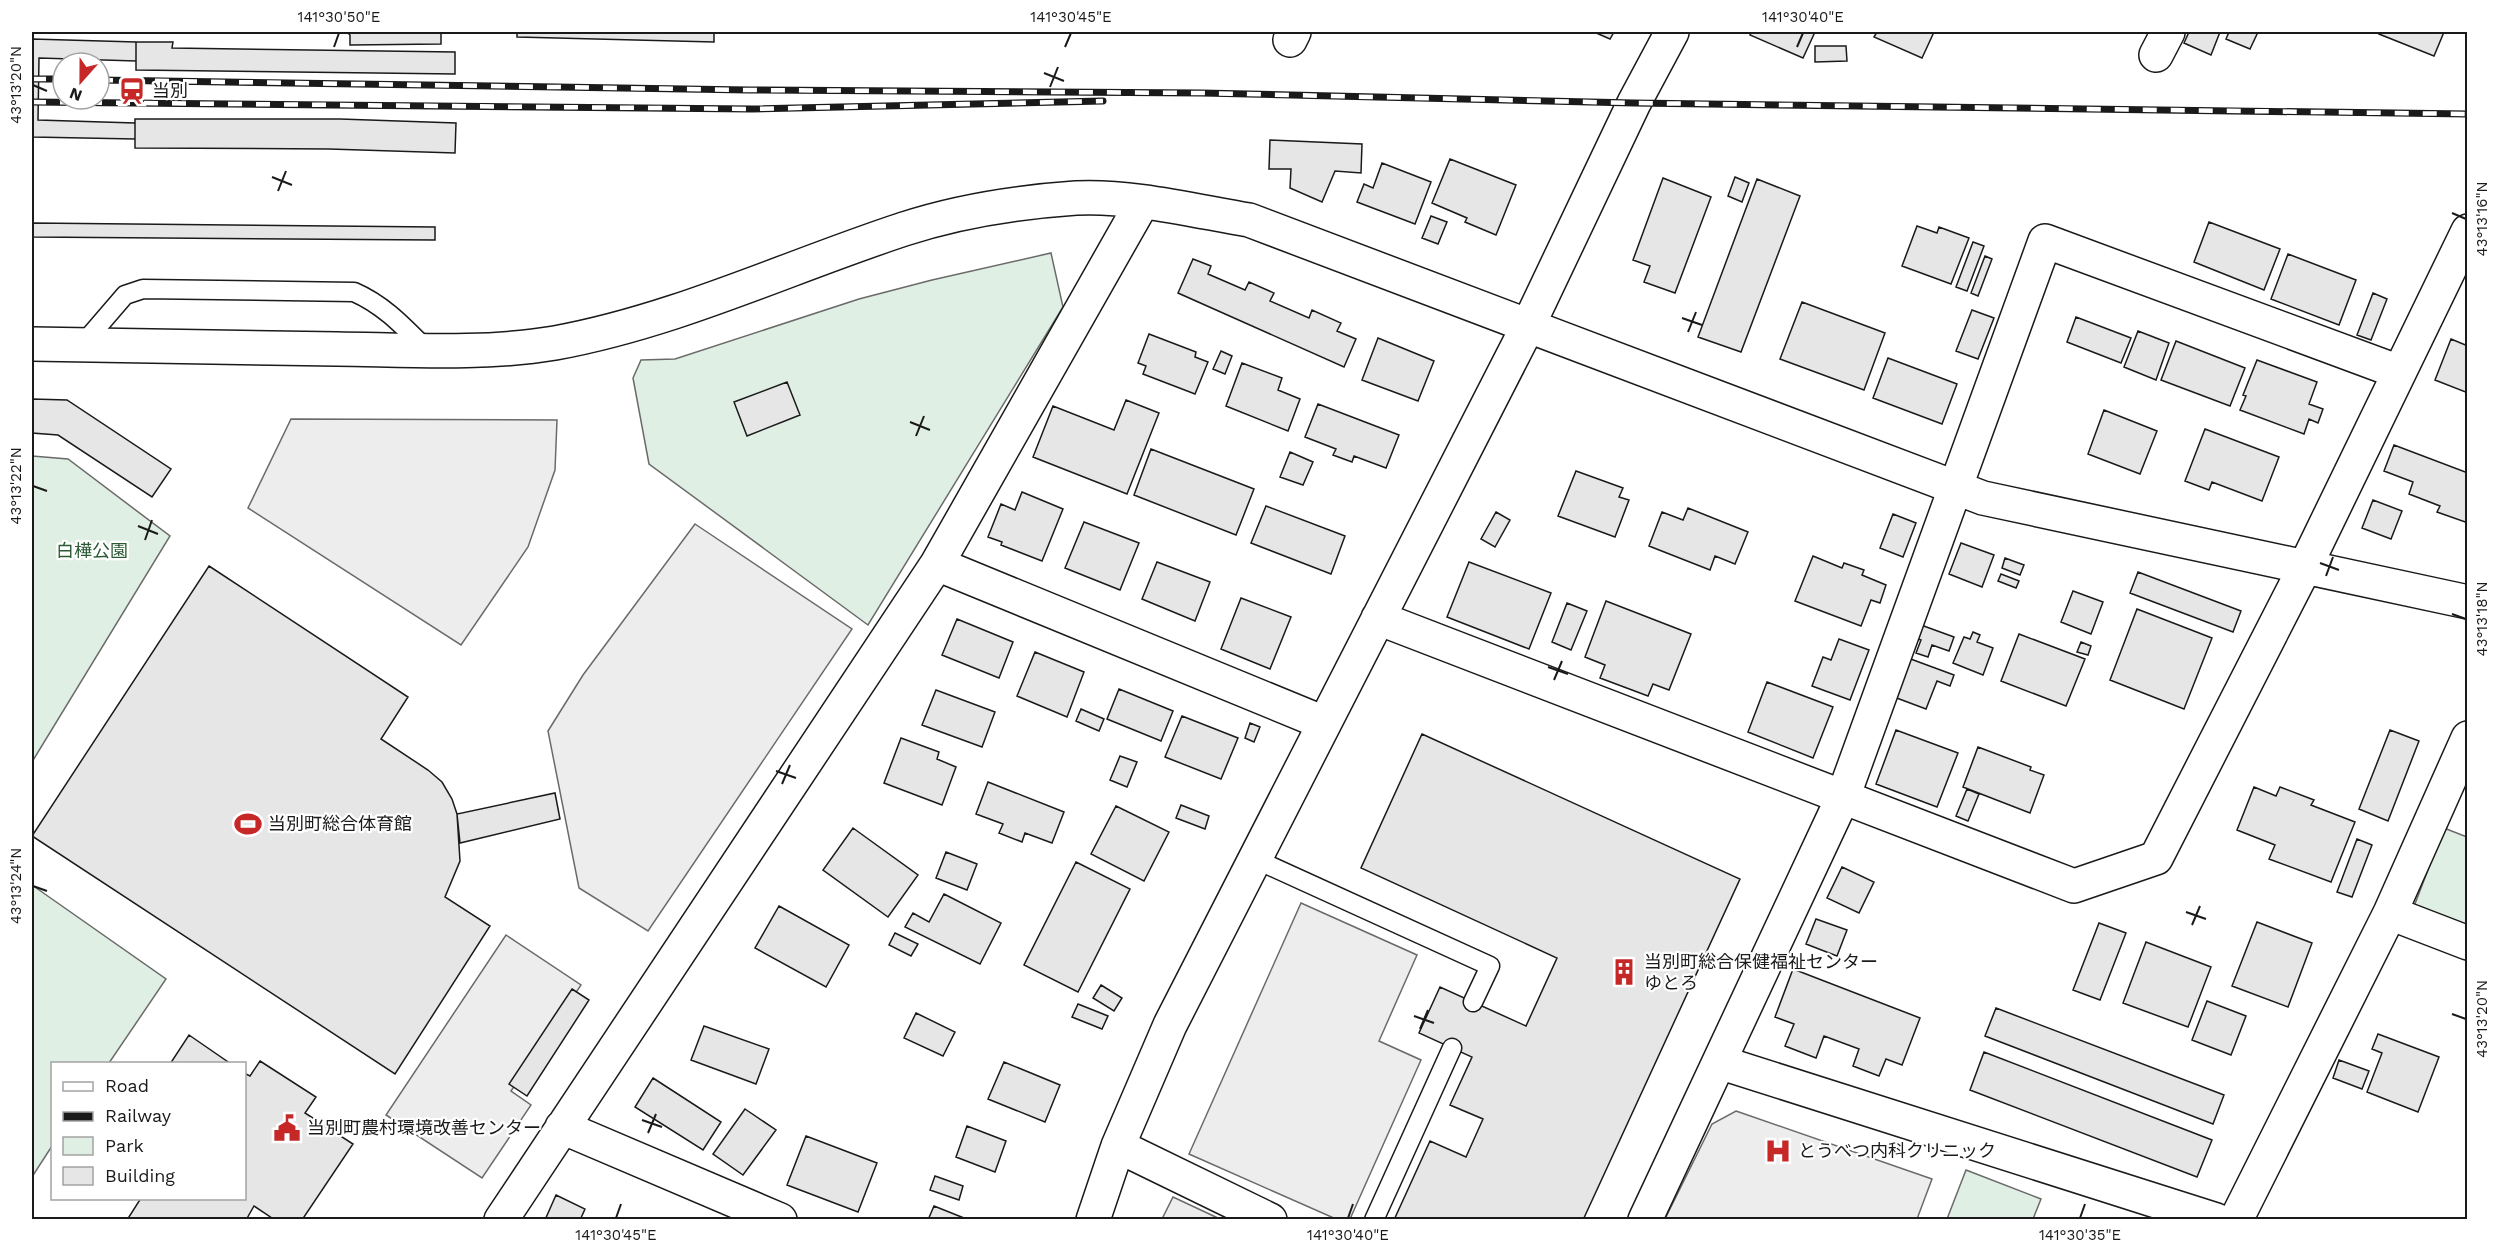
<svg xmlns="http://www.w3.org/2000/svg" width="2499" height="1251" font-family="'Work Sans','Noto Sans JP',sans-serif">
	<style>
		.green { fill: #e0efe3; stroke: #6a6a6a; stroke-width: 1.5 }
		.parking { fill: #ededed; stroke: #6a6a6a; stroke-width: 1.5 }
		.building { fill: #e6e6e6; stroke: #1a1a1a; stroke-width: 1.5 }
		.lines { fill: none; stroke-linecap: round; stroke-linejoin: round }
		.lane-casing { stroke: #1a1a1a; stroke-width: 21 }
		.street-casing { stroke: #1a1a1a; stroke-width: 36 }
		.lane { stroke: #fff; stroke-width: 18 }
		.street { stroke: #fff; stroke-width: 33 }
		.rail-casing { stroke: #1a1a1a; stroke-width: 7 }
		.rail { stroke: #fff; stroke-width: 4.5; stroke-dasharray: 14; stroke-linecap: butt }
		.ticks { fill: none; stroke: #1a1a1a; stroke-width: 2 }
		.labels { text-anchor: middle; stroke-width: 4.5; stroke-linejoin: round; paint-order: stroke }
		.poi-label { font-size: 18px; fill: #1a1a1a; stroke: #fff; text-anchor: start }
		.park-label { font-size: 18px; fill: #2b5a34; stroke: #fff }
		.neatline { fill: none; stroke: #1a1a1a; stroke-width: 2 }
		.ticks-label { font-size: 15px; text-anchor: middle; fill: #1a1a1a }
	</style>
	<rect width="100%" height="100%" fill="#fff"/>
	<path class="green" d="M1051,253L1063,307L868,625L649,464L633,378L641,360L675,359L859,299L932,280Z
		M32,456L68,459L170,536L32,762Z
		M2444,828L2467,837V930L2413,909Z
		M32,885L166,979L109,1063L52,1064V1146L32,1177Z
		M1966,1170L2041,1199L2033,1219H1947Z"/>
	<path class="parking" d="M291,419L557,420L555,470L528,547L461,645L248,508Z
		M695,524L852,629L648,931L579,888L548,731L583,675Z
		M1301,903L1417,955L1379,1041L1421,1060L1350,1219H1336L1189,1154Z
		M506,935L581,985L511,1091L531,1105L482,1178L386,1115Z
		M1736,1111L1932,1179L1917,1219H1665L1712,1124Z
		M1173,1197L1220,1219H1162Z"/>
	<path class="building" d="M347,32H441V44L350,45V35Z
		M517,32H714V42L517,37Z
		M1594,32H1614L1610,39Z
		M1752,32H1815L1803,58L1750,35Z
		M1877,32H1934L1922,58L1874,37Z
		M2189,32H2220L2211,55L2184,43Z
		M2229,32H2258L2250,49L2226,39Z
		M2380,32H2444L2434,56L2379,34Z
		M32,39L136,42V61L39,58L38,120L135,123V139L32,137Z
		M136,42H173L172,48L455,52V74L136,70Z
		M1815,46H1846L1847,61L1815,62Z
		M135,119H340L456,123L455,153L329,149L135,148Z
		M1270,140L1362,144L1361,173L1335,171L1322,202L1290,188L1291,169H1269Z
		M1450,159L1516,185L1496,235L1465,222L1467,218L1432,203Z
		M1382,163L1431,182L1415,224L1357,202L1364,184L1373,188Z
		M1735,177L1749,183L1742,202L1728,196Z
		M1663,178L1711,197L1675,293L1644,282L1650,266L1633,260Z
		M1757,179L1800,196L1741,352L1698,337Z
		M1431,216L1447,222L1438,244L1422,238Z
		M2209,222L2280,249L2264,290L2194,262Z
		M32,223L435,227V240L32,237Z
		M1917,226L1937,233L1939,227L1969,238L1951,284L1902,266Z
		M1973,242L1984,246L1967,291L1956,287Z
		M2288,254L2356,280L2339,325L2271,299Z
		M1985,256L1992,259L1978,296L1971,293Z
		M1193,259L1211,266L1208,274L1245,290L1249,282L1274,293L1270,301L1309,318L1312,310L1341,323L1337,331L1356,339L1344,367L1178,293Z
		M2373,293L2387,299L2371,340L2357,335Z
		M1802,302L1885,333L1864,390L1780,359Z
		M1972,310L1994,318L1978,359L1956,351Z
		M2076,317L2131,338L2121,363L2067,342Z
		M2138,331L2169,343L2156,380L2124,367Z
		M1149,334L1196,352L1195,357L1208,362L1195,394L1143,374L1146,366L1138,363Z
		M1378,338L1434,361L1418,401L1362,380Z
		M2451,339L2468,346V393L2435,380Z
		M2176,341L2245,368L2230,406L2161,380Z
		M1221,351L1232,356L1225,374L1213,369Z
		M1888,358L1957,384L1942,424L1873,398Z
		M2257,360L2317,382L2309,404L2323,409L2318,423L2309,419L2304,434L2240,410L2246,396L2243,395Z
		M1242,363L1282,378L1278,390L1300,399L1288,431L1226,406Z
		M787,382L800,415L747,436L734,402Z
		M32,399L67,400L171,469L152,497L58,435L32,433Z
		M1126,400L1159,413L1127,494L1033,457L1053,406L1114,430Z
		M1318,404L1399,435L1386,468L1354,456L1352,462L1333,455L1336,449L1305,437Z
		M2104,410L2157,431L2140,474L2088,454Z
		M2205,429L2279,457L2262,501L2212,482L2209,490L2185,481Z
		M2394,445L2468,473V523L2437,512L2440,506L2409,494L2413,482L2384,471Z
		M1151,449L1254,489L1236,535L1134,495Z
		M1290,452L1313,462L1303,485L1280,477Z
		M1576,471L1623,488L1619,497L1629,500L1615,537L1558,516Z
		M1022,492L1063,509L1042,561L1001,545L1002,542L988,537L1001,504L1015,510Z
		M2373,500L2402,511L2391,539L2362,528Z
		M1266,506L1345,536L1331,574L1251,543Z
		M1688,508L1748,532L1735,564L1715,556L1710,570L1649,546L1662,512L1683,520Z
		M1496,512L1510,520L1495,547L1481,539Z
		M1893,514L1916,523L1903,557L1880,548Z
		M1084,522L1139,543L1120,590L1065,568Z
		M1961,543L1994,555L1982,587L1949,574Z
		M1813,556L1842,568L1844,563L1864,570L1862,575L1886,585L1880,603L1871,600L1861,626L1795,601Z
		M2005,558L2024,565L2020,575L2002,568Z
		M1157,562L1210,582L1195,621L1142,599Z
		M1469,562L1551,593L1529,649L1447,617Z
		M209,566L408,697L381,739L428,770L442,782L452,799L457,814L460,861L445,897L490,926L395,1074L32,836Z
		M2138,572L2241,611L2233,632L2130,593Z
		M2001,574L2019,581L2016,588L1998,581Z
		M2073,591L2103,602L2091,634L2061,622Z
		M1241,598L1291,617L1270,669L1221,649Z
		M1606,601L1691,634L1669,690L1653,684L1648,696L1600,678L1605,665L1585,657Z
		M1567,603L1587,611L1571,650L1552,642Z
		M2137,609L2212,638L2184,709L2110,680Z
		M957,619L1013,642L999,678L942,655Z
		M1921,625L1954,637L1949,651L1932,645L1928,657L1916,653L1921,640L1915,638Z
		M1973,632L1980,635L1977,642L1993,648L1983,675L1953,663L1964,637L1970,639Z
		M2019,634L2085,659L2066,706L2001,681Z
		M1839,639L1869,650L1850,700L1812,686L1823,657L1831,660Z
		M2081,642L2091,646L2088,655L2077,652Z
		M1035,652L1084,672L1067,717L1017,696Z
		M1908,658L1954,675L1950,686L1937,681L1926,709L1894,697Z
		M1767,682L1833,707L1813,758L1748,732Z
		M1119,689L1173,711L1161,741L1107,719Z
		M936,690L995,712L982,747L922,725Z
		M1081,709L1104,719L1099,731L1076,721Z
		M1182,716L1238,738L1221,779L1165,757Z
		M1250,723L1260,727L1254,742L1245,738Z
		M1896,730L1958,753L1937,807L1876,784Z
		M2390,730L2419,741L2388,821L2359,809Z
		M1422,734L1740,879L1583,1220H1394L1430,1141L1466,1157L1483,1119L1450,1105L1472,1057L1419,1033L1440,987L1526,1026L1557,958L1361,868Z
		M901,738L939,752L937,759L956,767L942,805L884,783Z
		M1978,747L2031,767L2030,770L2044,775L2030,813L1963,787Z
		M1120,756L1137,762L1127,787L1110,780Z
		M988,782L1064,812L1052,843L1025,833L1022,842L999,833L1003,824L976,814Z
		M2254,787L2276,796L2280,787L2314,800L2311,805L2355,822L2331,882L2269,859L2275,845L2237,830Z
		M1967,789L1979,794L1968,821L1956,816Z
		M555,793L560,819L460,843L457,814Z
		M1181,805L1209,816L1205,829L1176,818Z
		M1116,806L1169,832L1144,881L1091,854Z
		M853,828L918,875L888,917L823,870Z
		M2357,839L2372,845L2352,897L2337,892Z
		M946,852L977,864L967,890L936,878Z
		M1076,862L1130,889L1078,992L1024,965Z
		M1842,867L1874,882L1859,913L1827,898Z
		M944,894L1001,923L980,964L905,927L913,913L929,922Z
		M779,906L849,945L826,987L755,948Z
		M1816,919L1847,930L1837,956L1806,944Z
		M2257,922L2312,943L2288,1007L2232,986Z
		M2099,923L2126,933L2100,1000L2073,990Z
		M895,933L918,944L911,956L889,945Z
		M2146,942L2211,967L2188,1027L2123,1003Z
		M1793,969L1920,1018L1902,1065L1886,1059L1879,1076L1853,1066L1859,1049L1824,1036L1816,1058L1785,1046L1794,1024L1775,1017Z
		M1101,985L1122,998L1114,1011L1093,998Z
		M572,989L589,1000L527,1096L509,1084Z
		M2207,1001L2246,1016L2231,1055L2192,1040Z
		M1078,1004L1108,1016L1102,1029L1072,1017Z
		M1996,1008L2224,1095L2213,1124L1985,1036Z
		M916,1013L955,1032L943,1056L904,1038Z
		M704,1026L769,1049L756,1084L691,1060Z
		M2378,1034L2439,1057L2418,1112L2367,1092L2382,1053L2372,1049Z
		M189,1035L231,1064H170Z
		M1984,1052L2212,1140L2197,1177L1970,1090Z
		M2339,1060L2369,1071L2362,1089L2333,1078Z
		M260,1061L316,1097L305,1113L353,1144L302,1220H275L254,1206L246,1220H127L141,1198H244V1073L250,1076Z
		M1004,1062L1060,1085L1045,1122L988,1099Z
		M653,1078L721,1122L703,1150L635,1107Z
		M745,1109L776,1130L743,1175L713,1154Z
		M967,1126L1006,1141L995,1172L956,1157Z
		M806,1136L877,1163L858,1212L787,1185Z
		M935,1176L963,1186L959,1200L930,1190Z
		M556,1195L585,1209L580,1220H545Z
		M934,1206L969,1220H928Z"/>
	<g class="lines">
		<defs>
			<path id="lane" d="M82,345L125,295L143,289L354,292C384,305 404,327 427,350
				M1255,859L1490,966L1473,1002
				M1374,1220L1452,1048"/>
			<path id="street" d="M1290,40L1294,32
				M2156,55L2168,32
				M32,344C133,346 235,347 337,349C409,350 483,355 555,343C676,321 788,267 904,229C959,211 1018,202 1076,198C1130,195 1195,211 1249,220L1983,498L2468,602
				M937,564L1324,723
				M1378,618L2074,886L2156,858L2305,567L2468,231
				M2390,913L2468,943
				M1719,1062L2216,1220
				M562,1127L780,1220
				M1118,1146L1270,1220
				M501,1220L937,564L1142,203
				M1093,1220L1118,1146L1170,1025L1528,326L1634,103L1672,32
				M1645,1220L1843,797L2045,241L2399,372
				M2236,1220L2390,913L2468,738"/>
		</defs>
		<use href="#lane" class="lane-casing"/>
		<use href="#street" class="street-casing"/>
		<use href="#lane" class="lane"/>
		<use href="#street" class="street"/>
		<defs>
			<path id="rail" d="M32,79H63
				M99,80L749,90L1202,93L1634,103L2468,114
				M32,102L752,109L1103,101"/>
		</defs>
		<use href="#rail" class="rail-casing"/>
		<use href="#rail" class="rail"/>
	</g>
	<path class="ticks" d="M334,47L339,33M1065,47L1071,33M1797,47L1803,33M1044,73L1064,81M33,85L47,91M1050,87L1058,67M272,177L292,185M278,191L286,171M2452,213L2466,219M1682,318L1702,325M1688,332L1696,312M910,422L930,430M916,436L924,416M33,486L47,491M138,526L158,534M145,540L152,520M2320,563L2339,570M2326,576L2333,557M2452,614L2466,619M1548,667L1568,674M1554,680L1562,661M776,771L796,778M782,784L790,765M33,886L47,891M2186,912L2206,919M2192,925L2200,906M2452,1014L2466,1019M1414,1016L1434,1023M1420,1029L1428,1010M642,1120L662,1127M648,1133L656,1114M616,1218L621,1204M1348,1218L1353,1204M2080,1218L2085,1204"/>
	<defs>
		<symbol id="station-bare" viewBox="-9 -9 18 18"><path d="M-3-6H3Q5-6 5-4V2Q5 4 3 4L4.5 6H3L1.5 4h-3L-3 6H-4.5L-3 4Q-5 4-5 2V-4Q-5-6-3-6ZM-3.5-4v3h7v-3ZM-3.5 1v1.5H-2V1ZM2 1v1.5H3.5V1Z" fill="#c62828" stroke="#fff" stroke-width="2.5" paint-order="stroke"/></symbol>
		<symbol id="stadium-bare" viewBox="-9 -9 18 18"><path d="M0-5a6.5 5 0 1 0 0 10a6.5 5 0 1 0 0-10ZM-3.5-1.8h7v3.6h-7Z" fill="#c62828" stroke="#fff" stroke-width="2.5" paint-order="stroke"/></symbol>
		<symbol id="building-bare" viewBox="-9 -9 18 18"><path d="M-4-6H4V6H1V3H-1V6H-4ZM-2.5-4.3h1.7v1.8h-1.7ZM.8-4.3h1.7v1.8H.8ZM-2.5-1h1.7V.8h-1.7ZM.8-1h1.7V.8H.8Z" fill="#c62828" stroke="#fff" stroke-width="2.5" paint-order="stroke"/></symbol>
		<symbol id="civic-bare" viewBox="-9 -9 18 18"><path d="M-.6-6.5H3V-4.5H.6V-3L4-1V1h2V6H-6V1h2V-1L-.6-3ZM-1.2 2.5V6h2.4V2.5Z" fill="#c62828" stroke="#fff" stroke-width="2.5" paint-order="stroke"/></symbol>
		<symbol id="hospital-bare" viewBox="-9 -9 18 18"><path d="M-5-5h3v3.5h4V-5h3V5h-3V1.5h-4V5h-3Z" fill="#c62828" stroke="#fff" stroke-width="2.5" paint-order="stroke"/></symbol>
	</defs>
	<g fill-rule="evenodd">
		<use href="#station-bare" x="113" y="72" width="38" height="38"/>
		<use href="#stadium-bare" x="229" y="805" width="38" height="38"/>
		<use href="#building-bare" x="1605" y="953" width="38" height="38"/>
		<use href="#civic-bare" x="268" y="1109" width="38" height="38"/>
		<use href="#hospital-bare" x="1759" y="1132" width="38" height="38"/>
	</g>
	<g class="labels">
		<g class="poi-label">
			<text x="152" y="97">当別</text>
			<text x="268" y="830">当別町総合体育館</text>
			<text x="1644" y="968">当別町総合保健福祉センター<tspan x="1644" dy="21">ゆとろ</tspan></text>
			<text x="307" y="1134">当別町農村環境改善センター</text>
			<text x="1798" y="1157">とうべつ内科クリニック</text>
		</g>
		<g class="park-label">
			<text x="92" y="557">白樺公園</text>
		</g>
	</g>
	<rect width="2499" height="1251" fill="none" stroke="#ffffff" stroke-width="66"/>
	<rect x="51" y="1062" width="195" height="138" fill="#ffffff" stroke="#a3a3a3" stroke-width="1.5"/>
	<rect x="63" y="1082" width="30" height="9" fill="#ffffff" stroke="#a3a3a3" stroke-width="1.5"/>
	<text x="105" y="1092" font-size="18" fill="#1a1a1a">Road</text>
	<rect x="63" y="1112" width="30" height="9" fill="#1a1a1a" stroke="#a3a3a3" stroke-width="1.5"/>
	<text x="105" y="1122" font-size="18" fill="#1a1a1a">Railway</text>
	<rect x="63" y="1137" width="30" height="18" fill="#e0efe3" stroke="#a3a3a3" stroke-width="1.5"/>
	<text x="105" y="1152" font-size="18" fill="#1a1a1a">Park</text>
	<rect x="63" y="1167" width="30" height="18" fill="#e6e6e6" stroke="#a3a3a3" stroke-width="1.5"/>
	<text x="105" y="1182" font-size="18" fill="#1a1a1a">Building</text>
	<g transform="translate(81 81) rotate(201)"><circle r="28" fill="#ffffff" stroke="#a3a3a3" stroke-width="1.5"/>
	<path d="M0-4.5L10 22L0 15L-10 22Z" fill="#c62828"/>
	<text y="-9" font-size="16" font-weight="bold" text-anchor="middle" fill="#1a1a1a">N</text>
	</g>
	<rect x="33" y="33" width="2433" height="1185" class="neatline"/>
	<g class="ticks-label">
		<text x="339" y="22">141°30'50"E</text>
		<text x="1071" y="22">141°30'45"E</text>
		<text x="1803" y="22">141°30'40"E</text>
		<text transform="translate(16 85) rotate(-90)" y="5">43°13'20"N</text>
		<text transform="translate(2482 219) rotate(-90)" y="5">43°13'16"N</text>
		<text transform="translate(16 486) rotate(-90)" y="5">43°13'22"N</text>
		<text transform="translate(2482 619) rotate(-90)" y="5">43°13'18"N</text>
		<text transform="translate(16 886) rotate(-90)" y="5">43°13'24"N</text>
		<text transform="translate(2482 1019) rotate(-90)" y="5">43°13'20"N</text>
		<text x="616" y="1240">141°30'45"E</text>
		<text x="1348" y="1240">141°30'40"E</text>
		<text x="2080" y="1240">141°30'35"E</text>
	</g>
</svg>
